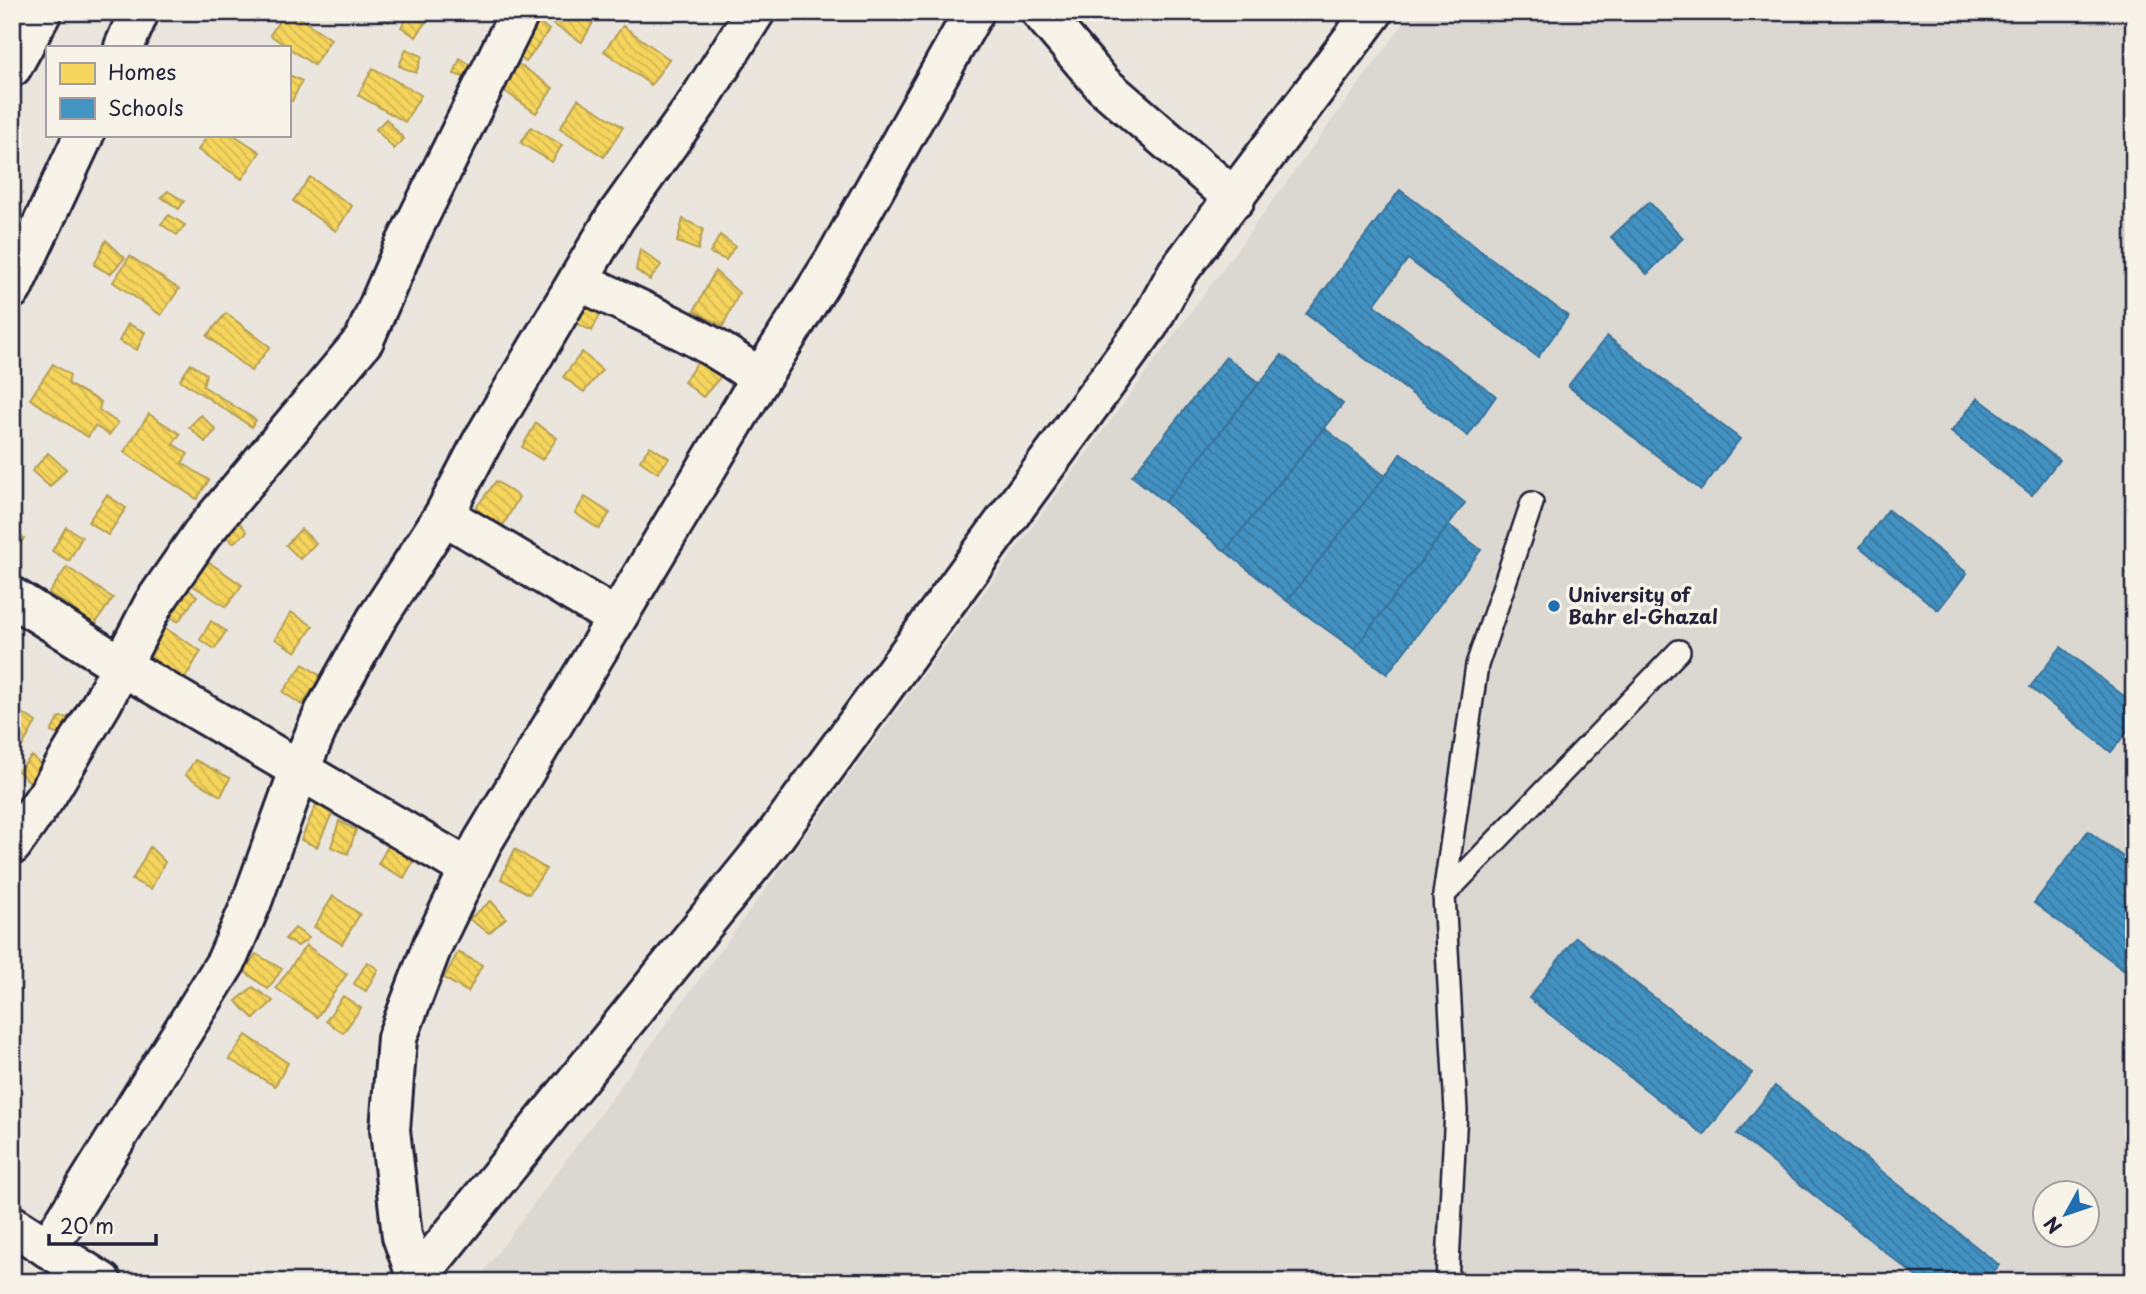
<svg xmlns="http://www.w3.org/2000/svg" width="2146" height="1294" font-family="'Playpen Sans',sans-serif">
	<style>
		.built { fill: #dbd8d2; fill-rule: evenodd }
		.homes { fill: url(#homes-back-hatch); stroke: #b69f52; stroke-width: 2 }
		.schools { fill: url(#schools-back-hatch); stroke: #39719a; stroke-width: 2 }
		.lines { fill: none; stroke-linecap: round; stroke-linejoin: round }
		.lane-casing { stroke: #22223b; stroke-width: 26 }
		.street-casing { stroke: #22223b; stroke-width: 44 }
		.secondary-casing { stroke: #22223b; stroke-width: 44 }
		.lane { stroke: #f7f3e8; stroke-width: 21 }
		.street { stroke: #f7f3e8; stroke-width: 38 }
		.secondary { stroke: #f7f3e8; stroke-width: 38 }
		.poi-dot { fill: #1f6fb2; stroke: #f7f3e8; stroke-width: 2.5 }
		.labels { text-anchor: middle; stroke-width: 7; stroke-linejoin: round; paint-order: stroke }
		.poi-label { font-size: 19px; font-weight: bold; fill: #22223b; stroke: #f7f3e8; text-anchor: start }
	</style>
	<defs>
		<pattern id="homes-back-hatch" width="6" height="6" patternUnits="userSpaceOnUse" patternTransform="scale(1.75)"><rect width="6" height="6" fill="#f6d55c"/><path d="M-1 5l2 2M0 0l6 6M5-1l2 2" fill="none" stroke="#d3b751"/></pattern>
		<pattern id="schools-back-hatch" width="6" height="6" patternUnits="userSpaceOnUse" patternTransform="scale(1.75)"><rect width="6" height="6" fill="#4393c3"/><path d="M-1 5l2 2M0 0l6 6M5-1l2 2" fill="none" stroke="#3878a0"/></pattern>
	</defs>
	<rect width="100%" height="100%" fill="#eae6de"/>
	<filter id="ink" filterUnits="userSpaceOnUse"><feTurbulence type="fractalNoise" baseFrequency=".0143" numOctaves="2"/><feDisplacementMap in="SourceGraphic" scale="14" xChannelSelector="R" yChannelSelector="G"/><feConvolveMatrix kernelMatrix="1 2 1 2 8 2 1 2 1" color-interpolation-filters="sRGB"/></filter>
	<g filter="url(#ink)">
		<path class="built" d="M1412,12H2128L2134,19V1282H476ZM2044,1192H2086V1234H2044Z"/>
		<path class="homes" d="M246,12H262L254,22L244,14Z
			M285,12H291L331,39L314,65L270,35Z
			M382,12H396L389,22L380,16Z
			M411,12H432L416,37L401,27Z
			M589,12L596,17L582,42L535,13Z
			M533,18L549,30L526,62L510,50Z
			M623,26L669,59L651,85L604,51Z
			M406,49L422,56L416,73L399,66Z
			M460,58L472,66L468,78L454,74Z
			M513,60L553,88L536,113L496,85Z
			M373,68L421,95L405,122L358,95Z
			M289,75L302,81L292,101L289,100Z
			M578,99L623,127L604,157L560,128Z
			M386,119L404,139L394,149L376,129Z
			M531,127L562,145L552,162L521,143Z
			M208,135H234L260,152L242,179L198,150Z
			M310,177L352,206L336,231L293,201Z
			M168,191L184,201L179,209L161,197Z
			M169,215L185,225L177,235L161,224Z
			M683,219L703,229L698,250L677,242Z
			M720,235L735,246L726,260L710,253Z
			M106,240L125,258L110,274L94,265Z
			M640,249L661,265L650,280L636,270Z
			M130,256L179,289L161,315L113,282Z
			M715,271L739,293L723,326L694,311Z
			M582,304L601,312L592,331L574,322Z
			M226,313L270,347L251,371L207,336Z
			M128,324L145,332L137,350L119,341Z
			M582,352L602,370L584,392L563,377Z
			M701,357L722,375L703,397L684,382Z
			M53,364L70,375L68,384L101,402L99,410L118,423L109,435L95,426L88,437L30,399Z
			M191,364L206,374L203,386L256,420L252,427L180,380Z
			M149,414L180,434L173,444L188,454L182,463L209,480L197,499L124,452Z
			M201,415L216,430L205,442L189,427Z
			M536,423L557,438L542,460L522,447Z
			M650,446L669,458L658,473L640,461Z
			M48,453L66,469L50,487L32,471Z
			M496,481L519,497L500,531L472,513Z
			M107,495L126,508L108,535L88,522Z
			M585,497L610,513L599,529L575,513Z
			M233,514L247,532L233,543L218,528Z
			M66,527L82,537L69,561L52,551Z
			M301,529L316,543L300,559L286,545Z
			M12,530L24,538L12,556Z
			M200,556L242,585L226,607L187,582Z
			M67,567L113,598L95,624L49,593Z
			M180,584L197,596L178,622L162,611Z
			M291,612L313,626L296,652L275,639Z
			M211,621L226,631L215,649L200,640Z
			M157,623L201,651L184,680L141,656Z
			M303,664L321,676L302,705L283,692Z
			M12,706L36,722L19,752L12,747Z
			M59,717L78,718L68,738L51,732Z
			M32,756L47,769L32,784L18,771Z
			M195,760L230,778L221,796L185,775Z
			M318,800L335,807L317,847L301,840Z
			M339,821L356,830L348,854L331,847Z
			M393,837L419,851L404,878L378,864Z
			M150,847L165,862L151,889L132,880Z
			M515,849L546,869L529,894L501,879Z
			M333,896L360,914L342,944L314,927Z
			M491,901L506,918L489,933L469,919Z
			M295,928L309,938L298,946L285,939Z
			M306,945L347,974L317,1017L276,988Z
			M458,952L482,965L468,992L444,978Z
			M256,954L282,969L268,989L244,971Z
			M367,962L378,969L366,991L354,984Z
			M253,987L273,1001L254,1019L236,1001Z
			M343,996L361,1008L343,1033L326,1021Z
			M246,1035L288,1063L275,1086L229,1059Z"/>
		<path class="schools" d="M1400,190L1568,316L1538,357L1408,259L1374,305L1496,396L1468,436L1306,314Z
			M1649,202L1683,238L1647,274L1611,237Z
			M1607,336L1740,439L1701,490L1568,386Z
			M1282,355L1343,404L1225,551L1165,502Z
			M1226,357L1259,383L1165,502L1132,476Z
			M1978,398L2059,460L2032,495L1951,432Z
			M1324,428L1385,476L1287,601L1225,551Z
			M1401,453L1465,503L1354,649L1287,601L1385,476Z
			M1888,510L1967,573L1938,610L1860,547Z
			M1449,525L1481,550L1387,674L1354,649Z
			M2134,564V579L2127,574Z
			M2061,647L2134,704V723L2111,752L2030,687Z
			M2088,831L2134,865V977L2034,903Z
			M1576,937L1752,1073L1704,1135L1529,998Z
			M1775,1086L1999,1265L1986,1282H1923L1737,1134Z"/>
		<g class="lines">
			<defs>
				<path id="lane" d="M1444,895L1477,665L1532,503
					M1447,1282L1456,1111L1444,895L1679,651"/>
				<path id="street" d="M1041,12L1103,85L1235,199
					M12,67L42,12
					M578,280C639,311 706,336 760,379
					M444,515L616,618
					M12,597L122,666L469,869
					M12,845L47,795L102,703L154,603L201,535L364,340L404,247L520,12
					M48,1248L226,962L251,904L299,771L324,713L376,620L444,515L481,444L615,218L698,102L755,12
					M417,1278L402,1236L390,1130L397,1038L433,944L482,843L760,379L834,261L974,12"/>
				<path id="secondary" d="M124,47L139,12
					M12,289L84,135
					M12,1225L102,1282
					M414,1282L775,836L1149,324L1177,273L1373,12"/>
			</defs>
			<use href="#lane" class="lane-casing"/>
			<use href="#street" class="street-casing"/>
			<use href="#secondary" class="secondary-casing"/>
			<use href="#lane" class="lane"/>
			<use href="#street" class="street"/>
			<use href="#secondary" class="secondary"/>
		</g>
	</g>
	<circle class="poi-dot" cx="1554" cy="606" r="7"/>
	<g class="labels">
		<g class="poi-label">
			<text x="1568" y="602">University of<tspan x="1568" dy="22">Bahr el-Ghazal</tspan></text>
		</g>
	</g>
	<rect width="2146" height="1294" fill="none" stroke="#f7f3e8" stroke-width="42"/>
	<rect x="21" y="21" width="2104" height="1252" fill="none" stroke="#22223b" stroke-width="2.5" filter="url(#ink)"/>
	<rect x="46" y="46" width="245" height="91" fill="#f7f3e8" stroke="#a29fa3" stroke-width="2"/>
	<rect x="60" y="63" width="35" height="21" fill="#f6d55c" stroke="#a29fa3" stroke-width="2"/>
	<text x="108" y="80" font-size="21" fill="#22223b">Homes</text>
	<rect x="60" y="98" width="35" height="21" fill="#4393c3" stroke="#a29fa3" stroke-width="2"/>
	<text x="108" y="116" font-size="21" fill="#22223b">Schools</text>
	<g transform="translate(2066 1214) rotate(230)"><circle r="33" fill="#f7f3e8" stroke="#a29fa3" stroke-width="2"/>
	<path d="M0-5L12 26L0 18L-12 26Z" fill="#1f6fb2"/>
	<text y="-10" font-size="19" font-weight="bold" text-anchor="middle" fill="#22223b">N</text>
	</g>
	<path d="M49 1234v10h107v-10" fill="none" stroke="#22223b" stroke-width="3.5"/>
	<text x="60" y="1234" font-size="21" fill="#22223b" stroke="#f7f3e8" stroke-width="5" paint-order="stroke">20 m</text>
</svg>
